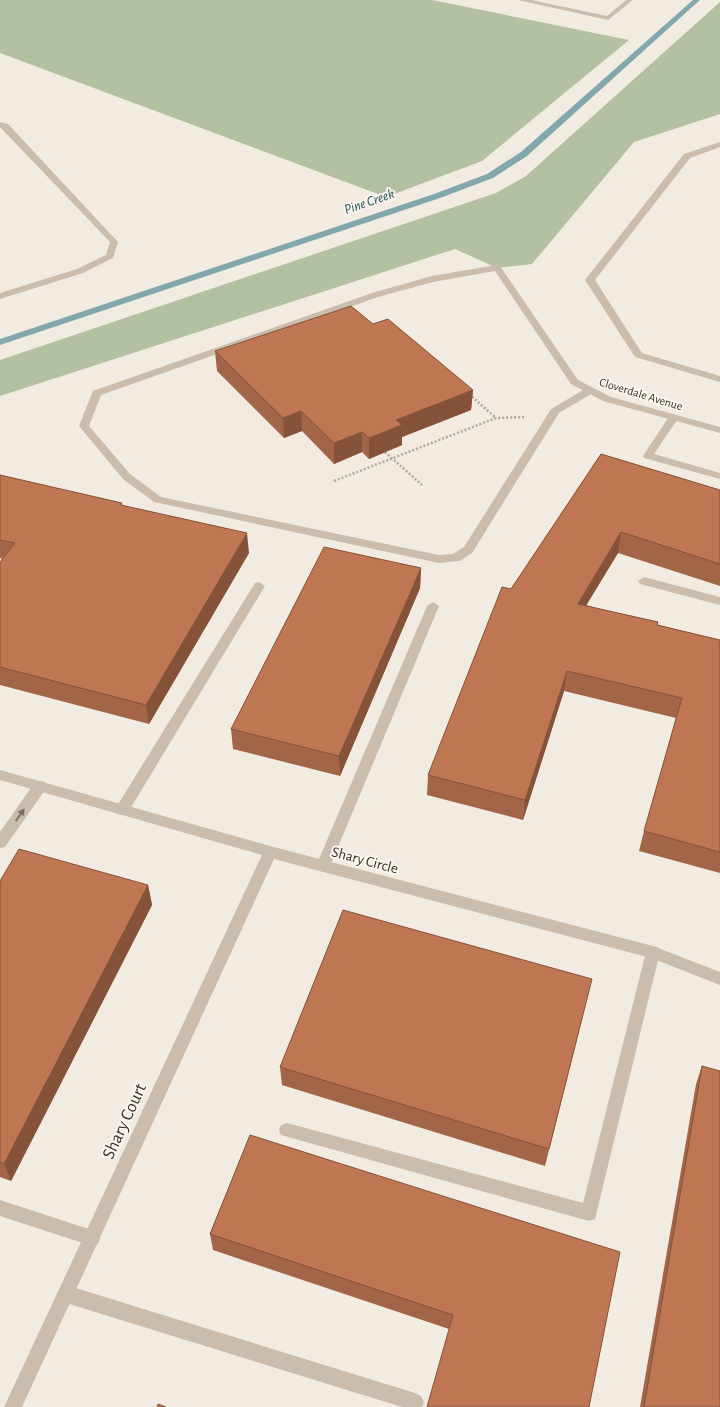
<svg xmlns="http://www.w3.org/2000/svg" width="720" height="1407" font-family="'Alegreya Sans',sans-serif">
	<style>
		.green { fill: #b3c0a1 }
		.lines { fill: none; stroke-linecap: round; stroke-linejoin: round }
		.stream { fill: #82a8ad; fill-rule: evenodd }
		.path { stroke: #b6a797; stroke-width: 2.5; stroke-dasharray: 2 2; stroke-linecap: butt }
		.lane { fill: #cabdad; fill-rule: evenodd }
		.street { fill: #cabdad; fill-rule: evenodd }
		.wall { fill: #a36547 }
		.shaded-wall { fill: #85533a }
		.building { fill: #be7653; stroke: #85533a }
		.oneway { fill: #7a7066 }
		.labels { text-anchor: middle; stroke-width: 4; stroke-linejoin: round; paint-order: stroke }
		.far-street-label { font-size: 12px; fill: #39312b; stroke: #faf5ed }
		.far-water-label { font-size: 14px; font-style: italic; fill: #235058; stroke: #faf5ed }
		.street-label { font-size: 15px; fill: #39312b; stroke: #faf5ed }
		.near-street-label { font-size: 18px; fill: #39312b; stroke: #faf5ed }
	</style>
	<rect width="100%" height="100%" fill="#f2ebe1"/>
	<path class="green" d="M0,0H432L629,40L482,161L386,197L0,53Z
		M720,2V114L634,142L532,264L497,268L455,249L0,396V360L496,193L526,176Z"/>
	<g class="lines">
		<path class="stream" d="M693,0H700L527,156L493,178L440,198L0,345V339L434,194L487,174L521,152Z"/>
		<path class="path" d="M469,394L496,418
			M385,452L422,485
			M334,481L496,418L524,417"/>
		<path class="lane" d="M518,0H531L607,16L626,0H633L608,20Z
			M0,122L8,124L118,242L113,258L83,273L0,299V293L77,269L106,255L110,242L0,127Z
			M720,142V147L690,158L595,280L642,353L720,376V382L635,357L585,280L684,154Z
			M497,265L501,268L500,270L433,282L378,297L101,395L89,426L130,474L161,497L439,555L453,554L464,547L551,409L585,389H593V393L559,413L472,553L460,561L439,563L154,502L123,479L79,426L93,391L372,293L432,276Z
			M674,414L679,417L654,454L720,473V479L644,458L643,456L670,415Z
			M644,577L720,597V605L640,584L638,581Z
			M259,582L265,586L127,814L122,815L117,814L115,810L117,806L255,583Z
			M433,602L439,606L330,866L328,870L323,872L318,870L316,866L427,606Z
			M40,781L45,782L47,786L45,790L5,847L0,848V832L35,782Z
			M653,946L658,948L660,952L595,1219L589,1221L281,1135L279,1130L281,1125L287,1123L583,1203L646,952L648,948Z
			M0,1200L92,1230L98,1232L100,1238L98,1244L92,1246L0,1216Z
			M66,1285L415,1393L421,1396L424,1402L422,1407H402L66,1303L60,1300L57,1294L60,1288Z"/>
		<path class="street" d="M497,265L500,266L578,380L611,397L720,427V433L603,401L571,384L493,268Z
			M0,770L270,846L653,946L720,972V985L651,958L274,859L22,1407H4L262,855L0,780Z"/>
	</g>
	<path class="wall" d="M373,324L473,390L471,410L402,437V445L369,459L362,452L334,464L302,431L284,438L217,371L215,351Z
		M601,454L720,490V586L618,553L586,605L658,625L720,640V873L639,851L644,831L676,718L564,691L523,820L427,795L428,775L511,589Z
		M0,475L123,506L249,553L149,724L0,685V562L3,559L0,558Z
		M421,568L420,588L340,776L233,749L231,729Z
		M0,881L148,885L152,905L11,1181L0,1177Z
		M587,998L545,1166L282,1085L280,1067Z
		M702,1066L720,1407H640L696,1084Z
		M250,1135L589,1407L449,1329L213,1250L210,1234Z"/>
	<path class="shaded-wall" d="M473,390L471,410L402,437V445L369,459V438L396,420Z
		M301,411L302,431L284,438L283,418Z
		M362,432V452L334,464V443Z
		M621,532L618,553L575,624L578,604Z
		M247,533L249,553L149,724L146,705Z
		M421,568L420,588L340,776L339,756Z
		M567,671L564,691L523,820L525,800Z
		M148,885L152,905L11,1181L4,1164Z"/>
	<path class="building" d="M351,306L373,324L388,319L473,390L396,420L402,425L369,438L362,432L334,443L301,411L283,418L215,351Z
		M601,454L720,490V564L621,532L578,604L658,622L657,625L720,640V852L644,831L682,698L567,671L525,800L428,775L502,587L511,589Z
		M0,475L122,503L121,505L247,533L146,705L0,667V562L15,543L0,540Z
		M324,547L421,568L339,756L231,729Z
		M19,849L148,885L4,1164L0,1162V881Z
		M343,910L592,979L549,1149L280,1067Z
		M702,1066L720,1071V1407H644Z
		M250,1135L620,1252L589,1407H427L453,1315L210,1234Z
		M158,1404L166,1407H157Z"/>
	<defs><path id="oneway-solid" d="M-6-.8H1V-3.2L6.5 0L1 3.2V.8H-6Z" transform="scale(1.25)"/></defs>
	<use class="oneway" href="#oneway-solid" transform="translate(20 815) rotate(-55)"/>
	<g class="labels">
		<g class="far-street-label">
			<text transform="translate(641 394) rotate(17)" y="4">Cloverdale Avenue</text>
		</g>
		<g class="far-water-label">
			<text transform="translate(369 201) rotate(-19)" y="5">Pine Creek</text>
		</g>
		<g class="street-label">
			<text transform="translate(365 860) rotate(15)" y="5">Shary Circle</text>
		</g>
		<g class="near-street-label">
			<text transform="translate(124 1121) rotate(-65)" y="6">Shary Court</text>
		</g>
	</g>
</svg>
